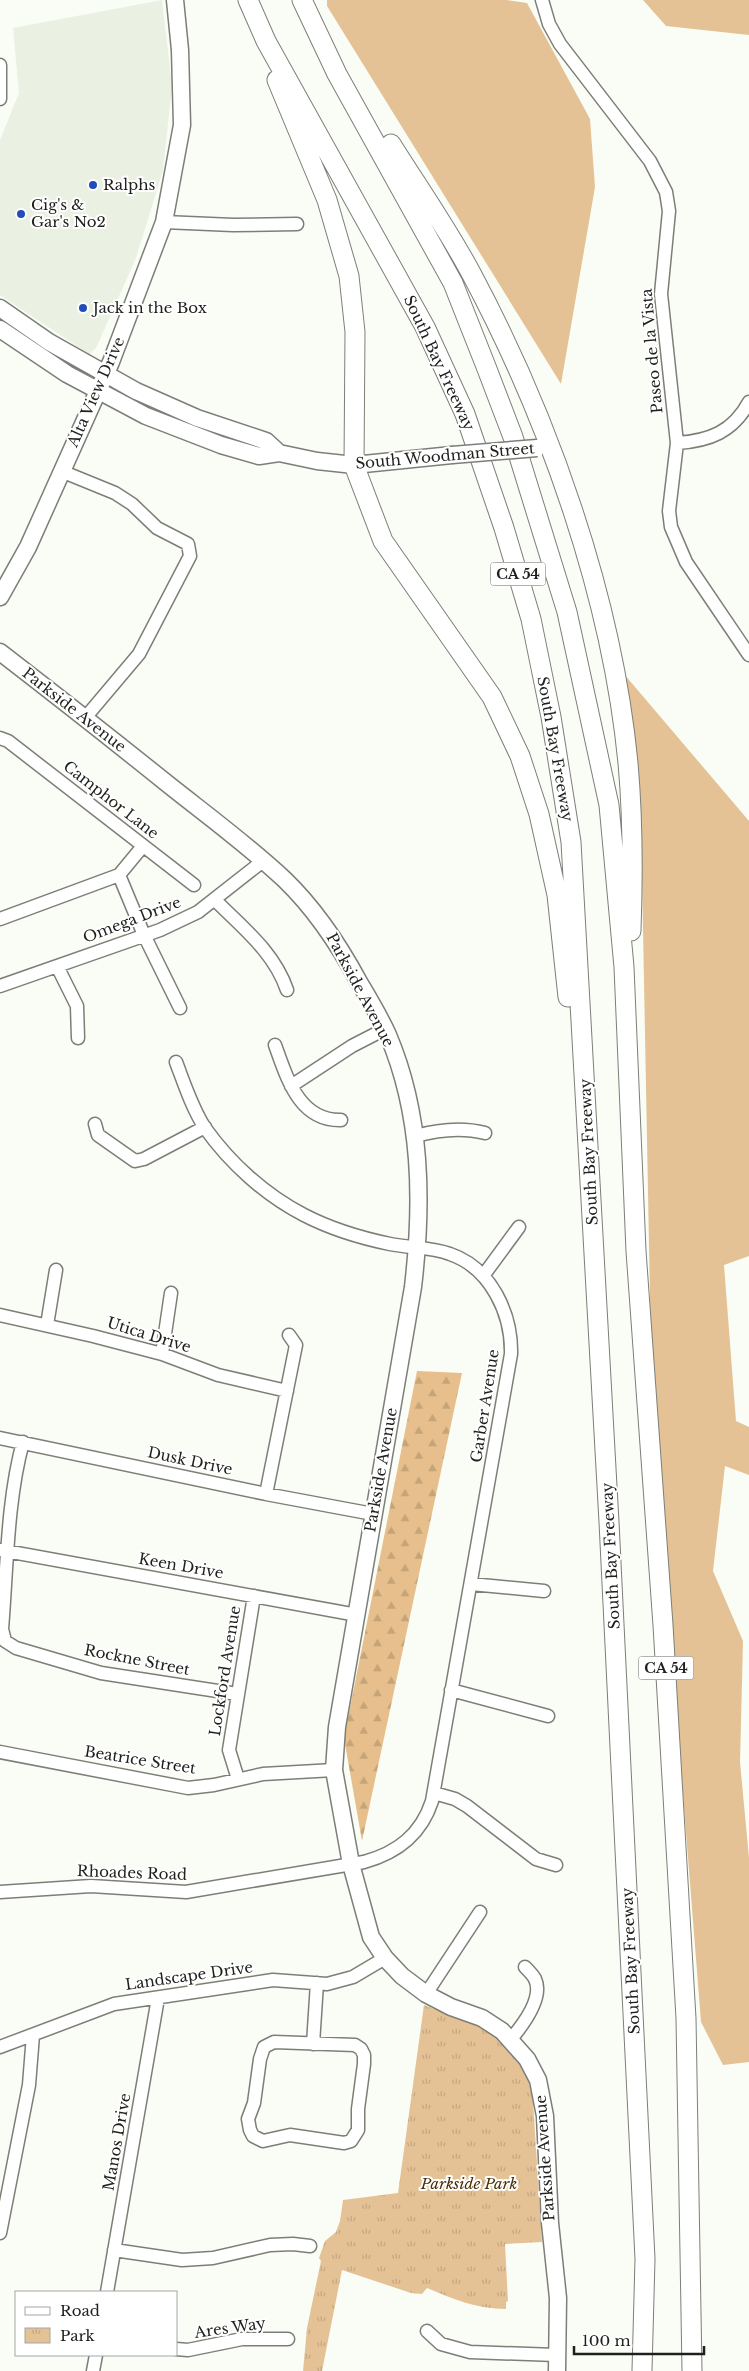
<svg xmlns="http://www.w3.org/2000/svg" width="749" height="2371" font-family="'Libre Baskerville',serif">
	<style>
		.built { fill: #eaf1e2 }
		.grass { fill: #e5c295 }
		.forest { fill: url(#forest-firs) }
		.park { fill: url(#park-tufts) }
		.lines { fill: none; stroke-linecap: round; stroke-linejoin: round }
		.minor-casing { stroke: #7c7f78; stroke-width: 15 }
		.major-casing { stroke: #7c7f78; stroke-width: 19 }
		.highway-casing { stroke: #7c7f78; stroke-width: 21 }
		.minor { stroke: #fff; stroke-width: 12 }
		.major { stroke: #fff; stroke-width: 16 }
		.highway { stroke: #fff; stroke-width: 19 }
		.major-bridge-casing { stroke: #7c7f78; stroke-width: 19; stroke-linecap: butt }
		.major-bridge { stroke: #fff; stroke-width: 16 }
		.poi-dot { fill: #214cb9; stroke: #fff; stroke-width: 2 }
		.labels { text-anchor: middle; stroke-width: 4; stroke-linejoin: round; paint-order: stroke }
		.shield { fill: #fff; stroke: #626361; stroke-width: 1 }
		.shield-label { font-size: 14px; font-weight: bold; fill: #1f201d }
		.poi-label { font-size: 15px; fill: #1f201d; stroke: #fff; text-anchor: start }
		.street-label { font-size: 15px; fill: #1f201d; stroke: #fff }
		.park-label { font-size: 15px; font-style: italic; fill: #492f05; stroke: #fff }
	</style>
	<defs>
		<pattern id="forest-firs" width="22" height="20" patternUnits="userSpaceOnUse" patternTransform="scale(1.25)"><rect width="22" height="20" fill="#e6bf8c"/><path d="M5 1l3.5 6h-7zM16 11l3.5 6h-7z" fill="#c5a478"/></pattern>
		<pattern id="park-tufts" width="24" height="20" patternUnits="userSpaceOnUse" patternTransform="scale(1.25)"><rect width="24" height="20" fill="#e5c295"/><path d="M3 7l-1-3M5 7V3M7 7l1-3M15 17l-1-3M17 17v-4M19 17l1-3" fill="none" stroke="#c4a680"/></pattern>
	</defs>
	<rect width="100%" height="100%" fill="#f9fdf5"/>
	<path class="built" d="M162,0L172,86L163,170L136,258L96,348L89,354L0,295V140L19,93L13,28Z"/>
	<path class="grass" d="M327,0H506L527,3L590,119L595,187L561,384L327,6Z
		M643,0H749V35L666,26Z
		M624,674L749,821V1256L724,1265L736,1421L749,1427V1475L725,1466L713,1571L743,1641L740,1762L749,1858V2062L723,2065L701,2022L652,1403L642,876Z"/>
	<path class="forest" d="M417,1371L462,1373L362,1841L344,1738Z"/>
	<path class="park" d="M424,2005L497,2033L527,2073L533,2101L542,2242L505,2244L508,2301L506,2302V2309C477,2309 453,2299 427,2288L422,2294L411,2293L342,2270L322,2371H303L307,2328L321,2261L319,2258L325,2241L336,2232L340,2221L343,2200L398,2193Z"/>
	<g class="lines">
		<defs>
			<path id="minor" d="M542,0L549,24L560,44L650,161L666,192L669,211L661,294L677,443L669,511L671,527L686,562L749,655
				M0,65V99
				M164,222L233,225L297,224
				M677,443C709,441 733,432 749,402
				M61,471L115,493L132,504L157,528L188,544L190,556L139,654L85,718
				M0,738L8,741L194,885
				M119,875L144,935L180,1008
				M215,900C243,928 274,952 287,990
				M0,919L119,875L143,846
				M57,966L77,1006L78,1038
				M0,986L160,930L198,912L263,861
				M275,1045C287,1078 299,1121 341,1120
				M291,1086L352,1046L385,1029
				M95,1124L98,1135L135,1161L144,1159L205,1127
				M415,1136C437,1130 462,1127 485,1133
				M483,1276L519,1227
				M0,1315L93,1336L162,1354L218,1375L287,1391
				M47,1325L56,1270
				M162,1354L171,1293
				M0,1438L266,1494L373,1514
				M23,1442C7,1500 7,1569 2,1629L5,1641L16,1648L101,1673L237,1694
				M266,1494L296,1345L289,1335
				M0,1550L357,1615
				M471,1584L544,1591
				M451,1690L548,1716
				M0,1752L188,1788L214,1785L263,1774L334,1770
				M238,1779L229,1750L254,1596
				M434,1793L455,1799L467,1806L536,1859L556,1865
				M0,1892L91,1886L186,1892L364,1862C397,1853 421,1835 432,1801L511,1354C512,1314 491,1268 450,1254C432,1247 410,1248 390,1244C361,1238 331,1229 304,1215C265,1195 230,1163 205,1128C192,1108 184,1083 176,1062
				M426,1994L480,1912
				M511,2039C522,2026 544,1998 535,1979C533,1975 528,1970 525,1967
				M274,2042L355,2045L361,2049L364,2055V2064L358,2109V2130L351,2141L344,2143L290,2135L263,2141L253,2136L250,2130L248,2119L254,2103L260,2059L264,2047Z
				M313,2044L317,1983
				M0,2047L114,2004L273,1980L327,1984L353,1977L385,1958
				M0,2233L29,2085L33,2035
				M114,2250L182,2260L213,2258L270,2245L293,2244L310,2246
				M107,2292L158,1998
				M427,2331L441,2344L470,2352L556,2355
				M176,2349L188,2350L242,2339H288
				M93,2371L96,2355"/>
			<path id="major" d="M0,308L49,342L136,391L197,418L266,441L279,453
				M0,329L67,374L146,416L221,445L259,456L279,453L317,461L354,465L452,455
				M0,597L28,547L111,362L164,222L182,125L180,50L175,0
				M0,652C57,696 113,740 169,785C208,816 249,846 285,880C316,910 339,945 359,982C369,999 380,1017 388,1035C422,1115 423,1202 413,1287L337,1727L334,1770L351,1864L371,1937L385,1958L402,1976L426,1994L451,2007L482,2018L502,2031L527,2059L538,2080L545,2116L550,2223L558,2298L557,2371"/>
			<path id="highway" d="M248,0L266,41L425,327L465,414L504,528L531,619L551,717L571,842L609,1522L645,2259L642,2371
				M302,0L337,74L453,283L487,369L513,437L567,612L609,805L624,967L636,1251L663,1625L686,2018L692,2371
				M277,80L327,200L349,276L355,332L354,465L383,541L492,697L520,756L539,814L557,895L568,997
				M391,144C418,187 447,228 471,273C549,419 612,597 628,763C633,819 633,875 631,931"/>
		</defs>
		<use href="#minor" class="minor-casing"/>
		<use href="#major" class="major-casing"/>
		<use href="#highway" class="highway-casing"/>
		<use href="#minor" class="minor"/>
		<use href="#major" class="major"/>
		<use href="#highway" class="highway"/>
		<defs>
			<path id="major-bridge" d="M452,455L537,448"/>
		</defs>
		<use href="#major-bridge" class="major-bridge-casing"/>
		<use href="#major-bridge" class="major-bridge"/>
	</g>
	<g class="poi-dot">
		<circle cx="93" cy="185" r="5"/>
		<circle cx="21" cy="214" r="5"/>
		<circle cx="83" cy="308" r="5"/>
	</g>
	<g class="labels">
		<g class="shield">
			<rect x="490.5" y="562.5" width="55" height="23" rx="4"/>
			<rect x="638.5" y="1656.5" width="55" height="23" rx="4"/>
		</g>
		<g class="shield-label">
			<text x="518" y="579">CA 54</text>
			<text x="666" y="1673">CA 54</text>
		</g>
		<g class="poi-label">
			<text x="103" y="190">Ralphs</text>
			<text x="31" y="210">Cig's &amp;<tspan x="31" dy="17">Gar's No2</tspan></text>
			<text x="93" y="313">Jack in the Box</text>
		</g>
		<g class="street-label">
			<text transform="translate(652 351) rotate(-95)" y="5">Paseo de la Vista</text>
			<text transform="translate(439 363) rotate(65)" y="5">South Bay Freeway</text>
			<text transform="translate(96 392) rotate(-66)" y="5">Alta View Drive</text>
			<text transform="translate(445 456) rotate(-5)" y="5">South Woodman Street</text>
			<text transform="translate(74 710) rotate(38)" y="5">Parkside Avenue</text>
			<text transform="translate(555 749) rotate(80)" y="5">South Bay Freeway</text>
			<text transform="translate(111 800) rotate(38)" y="5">Camphor Lane</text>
			<text transform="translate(132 920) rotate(-21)" y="5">Omega Drive</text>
			<text transform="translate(360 990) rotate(62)" y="5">Parkside Avenue</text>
			<text transform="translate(589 1152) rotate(-93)" y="5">South Bay Freeway</text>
			<text transform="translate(149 1335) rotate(17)" y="5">Utica Drive</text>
			<text transform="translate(485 1406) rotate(-81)" y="5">Garber Avenue</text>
			<text transform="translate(190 1461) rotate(12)" y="5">Dusk Drive</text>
			<text transform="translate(381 1470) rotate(-80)" y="5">Parkside Avenue</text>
			<text transform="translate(611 1556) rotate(-93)" y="5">South Bay Freeway</text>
			<text transform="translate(181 1566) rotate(10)" y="5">Keen Drive</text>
			<text transform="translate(137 1660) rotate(11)" y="5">Rockne Street</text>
			<text transform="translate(225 1671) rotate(-81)" y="5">Lockford Avenue</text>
			<text transform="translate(140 1760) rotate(9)" y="5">Beatrice Street</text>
			<text transform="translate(132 1873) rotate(2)" y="5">Rhoades Road</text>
			<text transform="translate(631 1961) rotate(-93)" y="5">South Bay Freeway</text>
			<text transform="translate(189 1976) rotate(-8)" y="5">Landscape Drive</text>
			<text transform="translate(117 2142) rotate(-80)" y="5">Manos Drive</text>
			<text transform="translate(545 2158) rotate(-94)" y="5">Parkside Avenue</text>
			<text transform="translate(230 2328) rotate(-8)" y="5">Ares Way</text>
		</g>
		<g class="park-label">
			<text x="469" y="2189">Parkside Park</text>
		</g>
	</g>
	<rect x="15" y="2291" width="162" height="65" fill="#ffffff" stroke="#a5a6a5"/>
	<rect x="25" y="2307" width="25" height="8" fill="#ffffff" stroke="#a5a6a5"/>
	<text x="60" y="2316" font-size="15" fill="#1f201d">Road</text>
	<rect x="25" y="2328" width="25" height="15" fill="url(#park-tufts)" stroke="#a5a6a5"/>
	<text x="60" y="2341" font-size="15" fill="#1f201d">Park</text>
	<path d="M574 2346v8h130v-8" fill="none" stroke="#1f201d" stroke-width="2.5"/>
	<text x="582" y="2346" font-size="15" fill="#1f201d" stroke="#ffffff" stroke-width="4" paint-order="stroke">100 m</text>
</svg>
